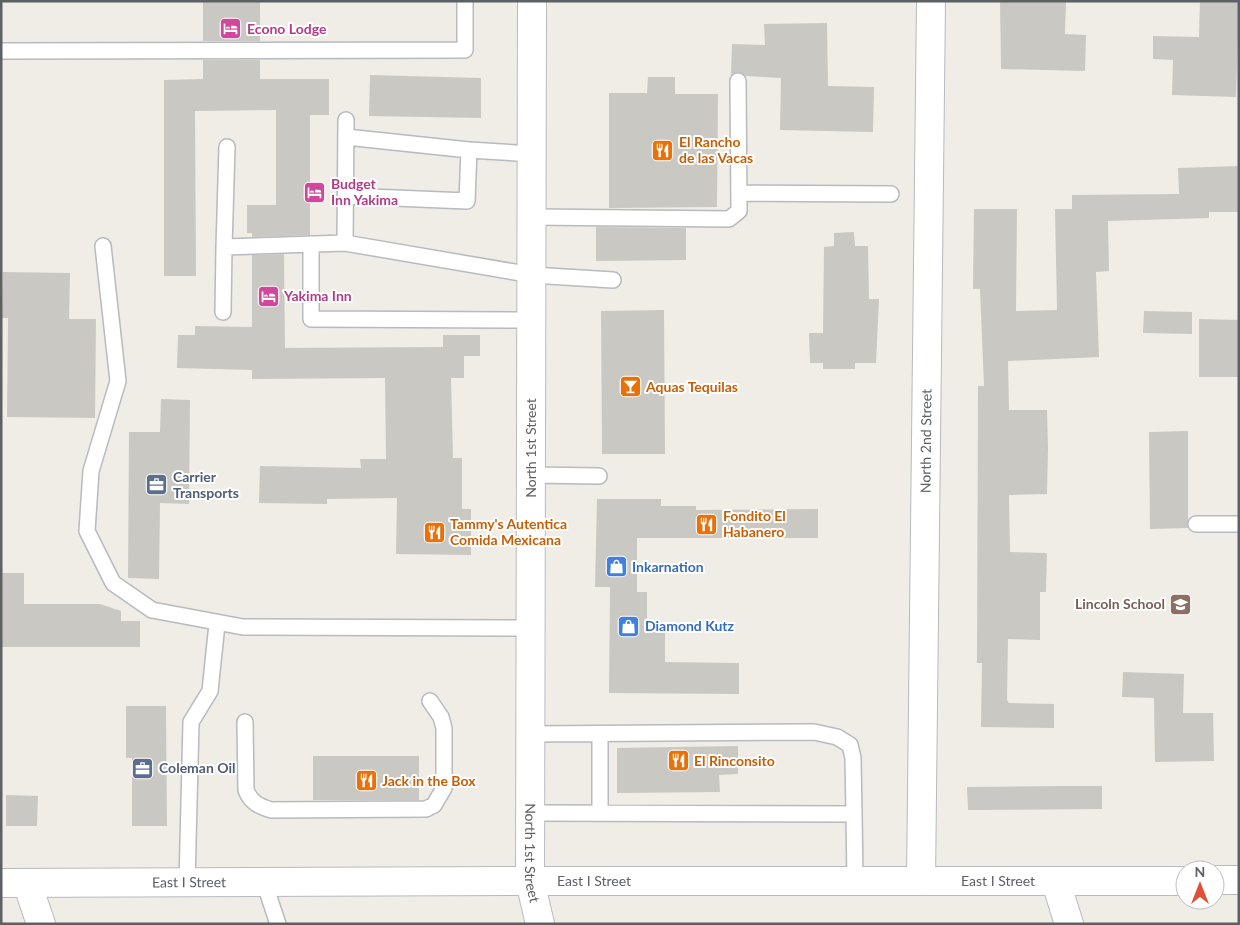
<svg xmlns="http://www.w3.org/2000/svg" width="1240" height="925" font-family="Lato,sans-serif">
	<style>
		.building { fill: #cac8c2 }
		.lines { fill: none; stroke-linecap: round; stroke-linejoin: round }
		.service-casing { stroke: #b7babe; stroke-width: 18 }
		.minor-casing { stroke: #b7babe; stroke-width: 30 }
		.tertiary-casing { stroke: #b7babe; stroke-width: 30 }
		.secondary-casing { stroke: #b9bbc0; stroke-width: 30 }
		.service { stroke: #fff; stroke-width: 15 }
		.minor { stroke: #fff; stroke-width: 28 }
		.tertiary { stroke: #fff; stroke-width: 28 }
		.secondary { stroke: #fff; stroke-width: 28 }
		.labels { text-anchor: middle; stroke-width: 4; stroke-linejoin: round; paint-order: stroke }
		.hotel-label { font-size: 14px; font-weight: bold; fill: #b23c85; stroke: #fff; text-anchor: start }
		.food-label { font-size: 14px; font-weight: bold; fill: #c56008; stroke: #fff; text-anchor: start }
		.street-label { font-size: 14px; fill: #5d6065; stroke: #fff }
		.service-label { font-size: 14px; font-weight: bold; fill: #4e5e75; stroke: #fff; text-anchor: start }
		.shop-label { font-size: 14px; font-weight: bold; fill: #366cbe; stroke: #fff; text-anchor: start }
		.education-label { font-size: 14px; font-weight: bold; fill: #785e54; stroke: #fff; text-anchor: end }
	</style>
	<rect width="100%" height="100%" fill="#efede5"/>
	<path class="building" d="M203,1H260V41H203Z
		M1000,1H1066L1065,34L1086,35L1085,71L1001,69Z
		M1200,1H1239L1236,97L1172,95L1173,60L1153,59V36L1199,37Z
		M827,23L828,86L874,87L873,132L780,130L781,78L746,76L738,72L731,75L732,44L765,45L764,24Z
		M203,60H260V79H329V115H310V235L252,237V233H247V205H276V110L195,111L196,276H164V80L203,79Z
		M370,75L481,78V118L369,116Z
		M648,77H675V94H718L717,207L609,208V93H647Z
		M1239,166V212H1209V218L1108,221L1109,271L1096,272L1099,357L1008,361L1009,410H1047L1048,448L1047,494L1009,495L1010,552L1047,553L1046,592H1040V640L1008,639L1007,700L1009,703L1054,704V728L981,727L982,663H977L978,386H984L980,289H973L974,209H1017L1016,311L1057,310L1055,209H1072V195L1179,194L1178,168Z
		M596,227L686,228V260L596,261Z
		M854,232L855,246H868L869,299H879L876,363H855V369H823V363H810L809,333H823L824,247L834,246V233Z
		M284,254L285,348L443,347V335H480V356H464V378H451L453,458H462V509H471V555L396,554L397,498L327,499V504L259,503L260,466L361,468L360,459H386L385,378L252,379V370L177,368L178,335H195V326L252,327V255Z
		M3,272L70,273L69,319H96L95,418L7,417L8,318H2Z
		M664,310L665,454H602L601,311Z
		M1144,311L1192,312V334L1143,333Z
		M1199,319L1239,320V377H1199Z
		M161,399L190,400L189,504L160,503L159,579L128,578L129,432H160Z
		M1188,431V528L1150,529L1149,432Z
		M597,499H661V506H696V510L818,509V538H637V592H647V632H665V662L739,663V694L609,693L610,587H595Z
		M1,573H24V604H100L121,611V621H140V647H1Z
		M1123,672L1184,674L1183,713H1213L1214,761L1155,762L1154,698L1122,697Z
		M126,706H166L167,826H132V758H126Z
		M738,746V774L719,775L720,792L617,793V748Z
		M313,756H419V800H313Z
		M1059,786H1102V809L968,810L967,787Z
		M6,795L38,796L37,826H6Z"/>
	<g class="lines">
		<defs>
			<path id="service" d="M1,51L465,50V1
				M346,120L345,243L532,275L613,280
				M346,137L469,150
				M227,147L224,247L345,243
				M739,193L891,194
				M346,196L467,201L469,150L532,154
				M532,217L729,219L739,211L738,81
				M311,244V319L532,320
				M103,246L118,381L91,471L87,531L113,583L152,610L243,627L531,628
				M223,312L224,247
				M531,475L599,476
				M1196,524H1239
				M245,722L246,790C251,803 259,806 271,810L426,809L434,805L444,788V728L441,717L430,701
				M531,734L814,732L837,737L850,745L853,758L854,814
				M600,734V813
				M531,813L854,814L855,881
				M264,882L278,924
				M187,883L191,722L210,691L217,624"/>
			<g id="minor">
				<path d="M1215,880H1239"/>
				<path id="s1" d="M530,881H1185"/>
				<path id="s2" d="M921,881L931,1"/>
				<path d="M1056,882L1069,924"/>
				<path d="M27,883L41,924"/>
			</g>
			<g id="tertiary">
				<path id="s3" d="M1,883L530,881"/>
			</g>
			<g id="secondary">
				<path id="s4" d="M532,1L530,881L540,924"/>
			</g>
		</defs>
		<use href="#service" class="service-casing"/>
		<use href="#minor" class="minor-casing"/>
		<use href="#tertiary" class="tertiary-casing"/>
		<use href="#secondary" class="secondary-casing"/>
		<use href="#service" class="service"/>
		<use href="#minor" class="minor"/>
		<use href="#tertiary" class="tertiary"/>
		<use href="#secondary" class="secondary"/>
	</g>
	<defs>
		<symbol id="hotel-square" viewBox="-11 -11 22 22"><rect x="-9" y="-9" width="18" height="18" rx="4" fill="#d1479c" stroke="#fff"/><path d="M-6-4.5h1.5V1H6V5H4.5V3h-9V5H-6ZM-4 0a1.8 1.8 0 1 1 3.6 0ZM.5 0V-2.5h3Q6-2.5 6 0Z" fill="#fff"/></symbol>
		<symbol id="restaurant-square" viewBox="-11 -11 22 22"><rect x="-9" y="-9" width="18" height="18" rx="4" fill="#e8710a" stroke="#fff"/><path d="M-5-6h1v4h1v-4h1v4h1v-4h1v5L-1.5 .5V6h-2V.5L-5-1ZM5-6V6H3V1.5H1.5Q1.5-4 5-6Z" fill="#fff"/></symbol>
		<symbol id="bar-square" viewBox="-11 -11 22 22"><rect x="-9" y="-9" width="18" height="18" rx="4" fill="#e8710a" stroke="#fff"/><path d="M-6-5H6L.8 .8V4.5H3.5V6h-7V4.5H-.8V.8Z" fill="#fff"/></symbol>
		<symbol id="office-square" viewBox="-11 -11 22 22"><rect x="-9" y="-9" width="18" height="18" rx="4" fill="#5c6f8a" stroke="#fff"/><path d="M-6-3h4V-5.5h4V-3h4V5H-6ZM-1-4.5V-3h2v-1.5ZM-6 0V1H6V0Z" fill="#fff"/></symbol>
		<symbol id="shop-square" viewBox="-11 -11 22 22"><rect x="-9" y="-9" width="18" height="18" rx="4" fill="#3f7fe0" stroke="#fff"/><path d="M-5-2.5h2.3a2.7 3.5 0 0 1 5.4 0H5L5.5 6h-11ZM-1.5-2.5h3a1.5 2.3 0 0 0-3 0Z" fill="#fff"/></symbol>
		<symbol id="school-square" viewBox="-11 -11 22 22"><rect x="-9" y="-9" width="18" height="18" rx="4" fill="#8d6e63" stroke="#fff"/><path d="M0-5L7-2L0 1L-7-2ZM-4 1L0 2.5L4 1V4Q0 6-4 4Z" fill="#fff"/></symbol>
	</defs>
	<g fill-rule="evenodd">
		<use href="#hotel-square" x="218" y="16" width="25" height="25"/>
		<use href="#restaurant-square" x="650" y="138" width="25" height="25"/>
		<use href="#hotel-square" x="302" y="180" width="25" height="25"/>
		<use href="#hotel-square" x="256" y="284" width="25" height="25"/>
		<use href="#bar-square" x="618" y="374" width="25" height="25"/>
		<use href="#office-square" x="144" y="472" width="25" height="25"/>
		<use href="#restaurant-square" x="694" y="512" width="25" height="25"/>
		<use href="#restaurant-square" x="422" y="520" width="25" height="25"/>
		<use href="#shop-square" x="604" y="554" width="25" height="25"/>
		<use href="#school-square" x="1168" y="592" width="25" height="25"/>
		<use href="#shop-square" x="616" y="614" width="25" height="25"/>
		<use href="#restaurant-square" x="666" y="748" width="25" height="25"/>
		<use href="#office-square" x="130" y="756" width="25" height="25"/>
		<use href="#restaurant-square" x="354" y="768" width="25" height="25"/>
	</g>
	<g class="labels">
		<g class="hotel-label">
			<text x="247" y="34">Econo Lodge</text>
			<text x="331" y="189">Budget<tspan x="331" dy="16">Inn Yakima</tspan></text>
			<text x="284" y="301">Yakima Inn</text>
		</g>
		<g class="food-label">
			<text x="679" y="147">El Rancho<tspan x="679" dy="16">de las Vacas</tspan></text>
			<text x="646" y="392">Aquas Tequilas</text>
			<text x="723" y="521">Fondito El<tspan x="723" dy="16">Habanero</tspan></text>
			<text x="450" y="529">Tammy's Autentica<tspan x="450" dy="16">Comida Mexicana</tspan></text>
			<text x="694" y="766">El Rinconsito</text>
			<text x="382" y="786">Jack in the Box</text>
		</g>
		<g class="street-label">
			<text dy="5" stroke="none"><textPath href="#s2" startOffset="440">North 2nd Street</textPath></text>
			<text transform="translate(531 448) rotate(-90)" y="5">North 1st Street</text>
			<text dy="5" stroke="none"><textPath href="#s4" startOffset="852">North 1st Street</textPath></text>
			<text dy="5" stroke="none"><textPath href="#s1" startOffset="64">East I Street</textPath></text>
			<text dy="5" stroke="none"><textPath href="#s1" startOffset="468">East I Street</textPath></text>
			<text dy="5" stroke="none"><textPath href="#s3" startOffset="188">East I Street</textPath></text>
		</g>
		<g class="service-label">
			<text x="173" y="482">Carrier<tspan x="173" dy="16">Transports</tspan></text>
			<text x="159" y="773">Coleman Oil</text>
		</g>
		<g class="shop-label">
			<text x="632" y="572">Inkarnation</text>
			<text x="645" y="631">Diamond Kutz</text>
		</g>
		<g class="education-label">
			<text x="1165" y="609">Lincoln School</text>
		</g>
	</g>
	<rect width="1240" height="925" fill="none" stroke="#5d6065" stroke-width="5"/>
	<g transform="translate(1200 885)"><circle r="24" fill="#ffffff" stroke="#bebfc1"/>
	<path d="M0-4L9 19L0 12L-9 19Z" fill="#e05039"/>
	<text y="-8" font-size="14" font-weight="bold" text-anchor="middle" fill="#5d6065">N</text>
	</g>
</svg>
